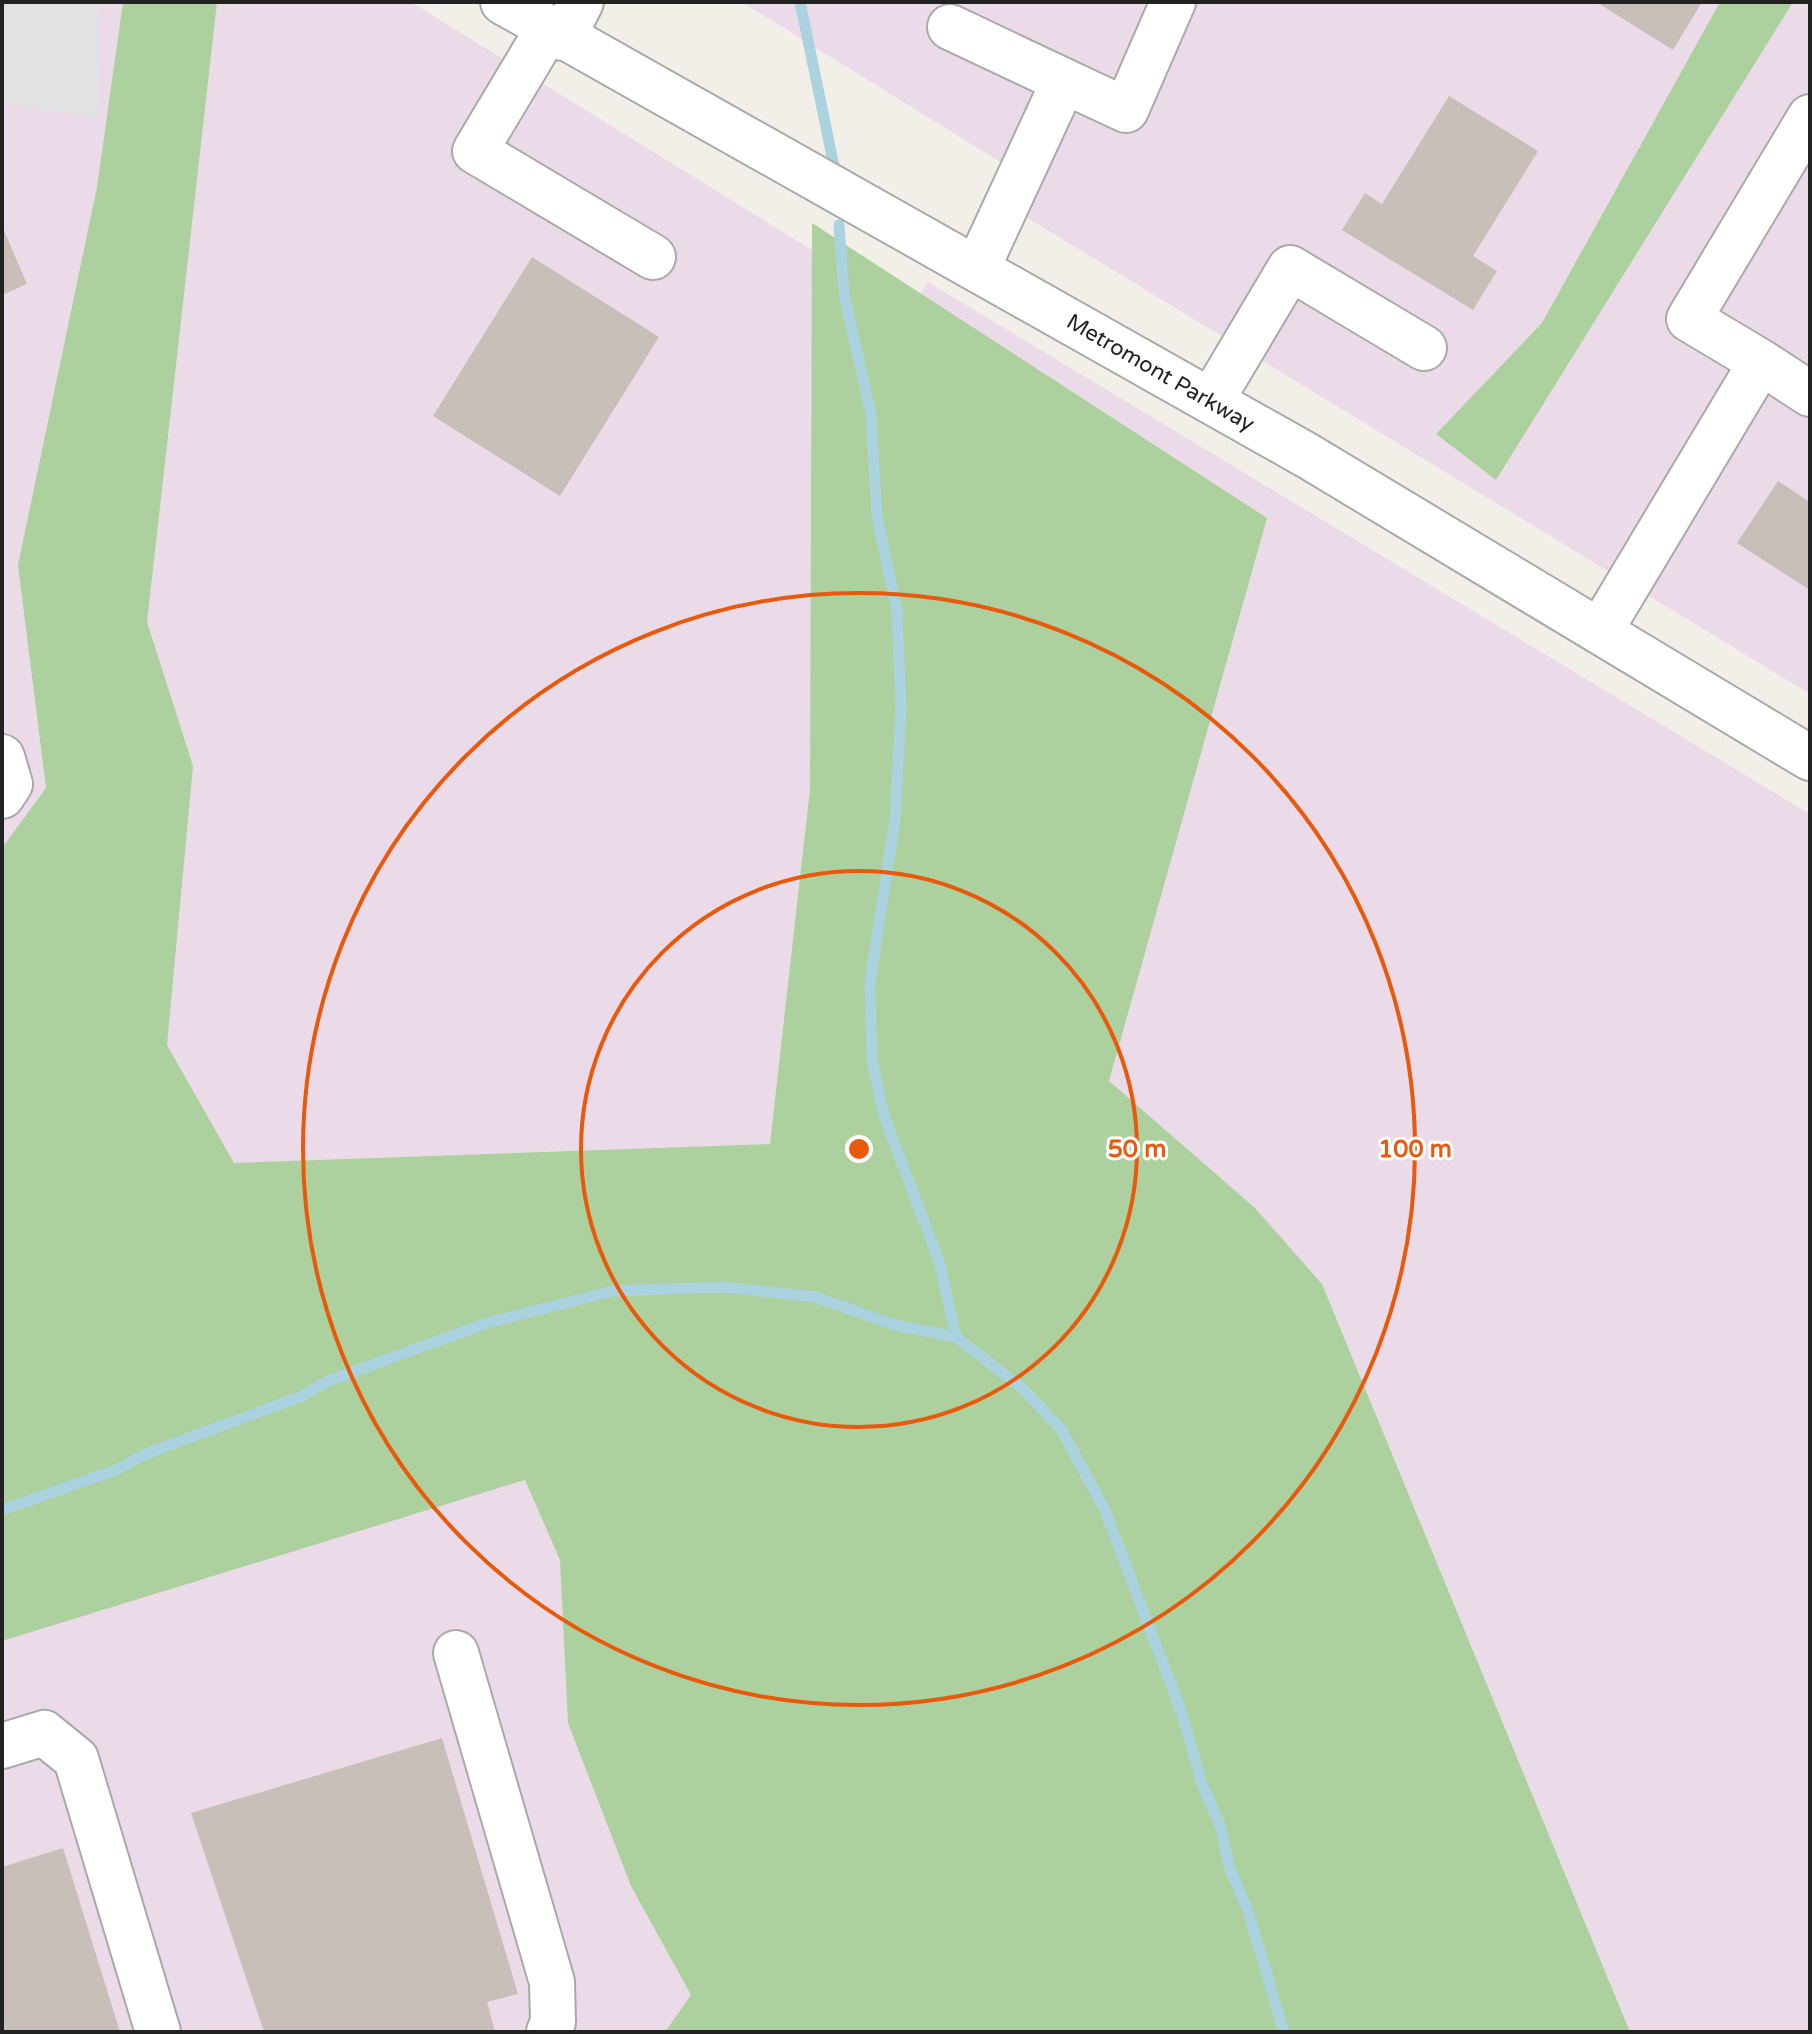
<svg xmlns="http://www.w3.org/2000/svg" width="1812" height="2034" font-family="'Varela Round',sans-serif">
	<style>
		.industrial { fill: #ebdbe8 }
		.forest { fill: #add19e }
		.parking { fill: #e2e2e2 }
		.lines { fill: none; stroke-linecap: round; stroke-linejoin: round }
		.stream { stroke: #aad3df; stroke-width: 11 }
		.building { fill: #c7bfb8 }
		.minor-casing { stroke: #a9a9a9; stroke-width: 48 }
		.minor { stroke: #fff; stroke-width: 44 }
		.ring { fill: none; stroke: #e8590c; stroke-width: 4 }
		.labels { text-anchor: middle; stroke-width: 6; stroke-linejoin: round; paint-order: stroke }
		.street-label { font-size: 22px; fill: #222; stroke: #fff }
		.centre { fill: #e8590c; stroke: #fff; stroke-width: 4 }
		.ring-label { font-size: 24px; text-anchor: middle; font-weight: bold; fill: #e8590c; stroke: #fff; stroke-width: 6; stroke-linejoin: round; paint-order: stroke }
	</style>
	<rect width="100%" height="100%" fill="#f2efe9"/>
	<path class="industrial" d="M2,2H411L909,310L928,282L1810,814V2032H2Z
		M742,2H1810V694L1001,202L1018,173Z"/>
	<path class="forest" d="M123,2H217L147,622L193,766L167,1045L234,1163L770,1144L810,789L812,223L1267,518L1109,1081L1255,1208L1322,1284L1630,2032H665L691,1995L631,1886L568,1723L560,1560L525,1480L2,1641V848L46,788L18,565L97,187Z
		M1720,2H1793L1496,480L1436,434L1542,323Z"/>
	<path class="parking" d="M2,2H97L98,117L2,103Z"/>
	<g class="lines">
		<path class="stream" d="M800,2L834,166
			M839,225L844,294L871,415L877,517L897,611L901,710L895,820L870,982L872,1060L884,1116L939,1261L956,1337
			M2,1510L116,1470L143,1455L302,1396L328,1381L487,1323L613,1291L724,1287L815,1297L894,1325L956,1337L1022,1388L1061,1429L1105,1510L1182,1714L1202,1784L1221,1828L1229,1866L1248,1911L1284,2032"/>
	</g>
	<path class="building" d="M1596,2H1702L1673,50Z
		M1449,96L1538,151L1473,256L1497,271L1473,310L1342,230L1365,193L1382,204Z
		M2,226L27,284L2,295Z
		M532,257L659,337L560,496L433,416Z
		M1778,481L1810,502V590L1737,543Z
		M442,1738L518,1994L487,2002L495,2032H264L191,1813Z
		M63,1848L120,2032H2V1867Z"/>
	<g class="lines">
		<defs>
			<path id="minor" d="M503,2L1308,456L1810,758
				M950,27L1064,81
				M548,29L475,151L653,257
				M563,38L581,2
				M977,269L1064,81L1126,110L1173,2
				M1761,362L1810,394
				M1211,401L1290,268L1424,348
				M1600,631L1761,362L1689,319L1810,117
				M2,757L10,784L2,796
				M456,1653L552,1982L553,2022L549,2032
				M2,1746L44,1733L76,1759L158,2032"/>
		</defs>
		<use href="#minor" class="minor-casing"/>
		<use href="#minor" class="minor"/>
	</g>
	<g class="ring">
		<circle cx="859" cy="1149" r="278"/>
		<circle cx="859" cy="1149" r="556"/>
	</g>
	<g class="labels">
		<g class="street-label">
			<text transform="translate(1161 372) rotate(30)" y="8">Metromont Parkway</text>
		</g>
	</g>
	<circle cx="859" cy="1149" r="12" class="centre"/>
	<g class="ring-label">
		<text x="1137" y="1157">50 m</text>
		<text x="1415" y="1157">100 m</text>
	</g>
	<rect width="1812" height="2034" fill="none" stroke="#222222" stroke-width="8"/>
</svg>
